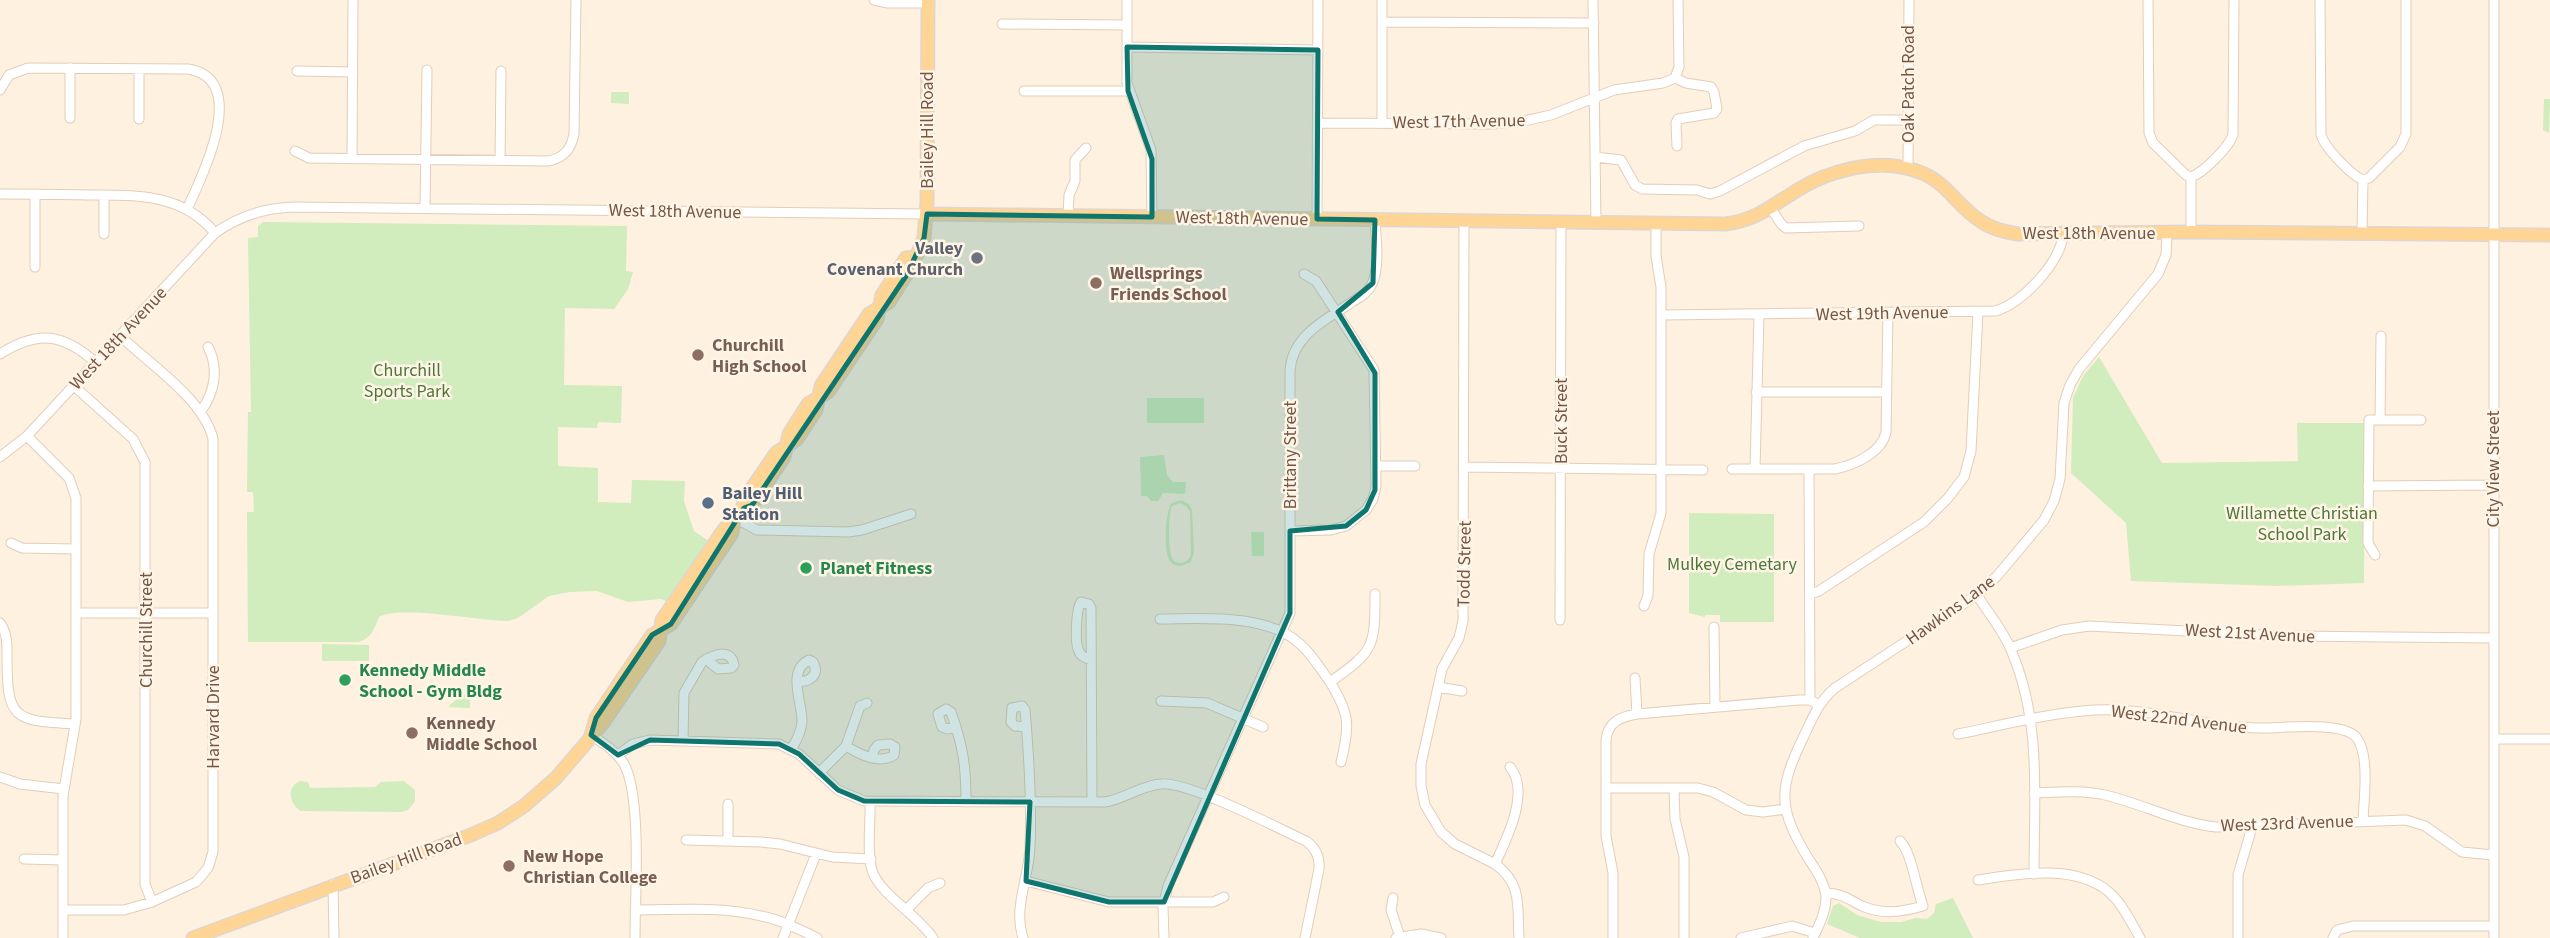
<svg xmlns="http://www.w3.org/2000/svg" width="2550" height="938" font-family="'Source Sans 3',sans-serif">
	<style>
		.green { fill: #d1ecbd; fill-rule: evenodd }
		.lines { fill: none; stroke-linecap: round; stroke-linejoin: round }
		.minor-casing { stroke: #e2cdbb; stroke-width: 11 }
		.major-casing { stroke: #ded6d2; stroke-width: 15 }
		.minor { stroke: #fff; stroke-width: 9 }
		.major { stroke: #ffd595; stroke-width: 12 }
		.marked { fill: #0f766e; fill-opacity: 0.2; stroke: #0f766e; stroke-width: 5; stroke-linejoin: round }
		.worship-dot { fill: #6b7280; stroke: #fff5e7; stroke-width: 2.5 }
		.education-dot { fill: #8d6e63; stroke: #fff5e7; stroke-width: 2.5 }
		.service-dot { fill: #5c6f8a; stroke: #fff5e7; stroke-width: 2.5 }
		.leisure-dot { fill: #2e9e5b; stroke: #fff5e7; stroke-width: 2.5 }
		.labels { text-anchor: middle; stroke-width: 5; stroke-linejoin: round; paint-order: stroke }
		.street-label { font-size: 18px; fill: #765645; stroke: #fff5e7 }
		.worship-label { font-size: 18px; font-weight: bold; fill: #5b616d; stroke: #fff5e7; text-anchor: end }
		.education-label { font-size: 18px; font-weight: bold; fill: #785e54; stroke: #fff5e7; text-anchor: start }
		.park-label { font-size: 18px; fill: #4d773a; stroke: #fff5e7 }
		.service-label { font-size: 18px; font-weight: bold; fill: #4e5e75; stroke: #fff5e7; text-anchor: start }
		.leisure-label { font-size: 18px; font-weight: bold; fill: #27864d; stroke: #fff5e7; text-anchor: start }
	</style>
	<rect width="100%" height="100%" fill="#fef1df"/>
	<path class="green" d="M611,92H629V104L611,103Z
		M2544,99H2550L2549,133L2543,130Z
		M263,222L627,226L626,271L633,272L628,289L614,309L565,308L564,385L622,386L621,423L598,422L597,428L558,427V466L598,468V502L631,503L632,480L685,481L684,501L694,531L710,542L668,602L661,599L628,602L597,591L570,592L549,596L518,618L508,621C480,621 400,605 379,617C374,629 372,638 358,642H248L247,512H254L253,492H247L248,412H251L248,238L258,237V226Z
		M2099,357L2162,463L2298,461L2297,423H2365L2364,583L2277,586L2131,581L2126,523L2071,473L2073,398L2083,376Z
		M1147,398H1204V423H1147Z
		M1164,455L1167,475L1173,482H1186L1185,494L1163,493L1158,501H1151L1147,496H1141L1140,457Z
		M1181,500L1189,504L1192,510L1194,552L1191,562L1181,566C1175,565 1174,566 1170,561C1163,552 1165,511 1172,503ZM1180,503L1186,506L1190,511L1191,555L1188,560L1182,563C1176,562 1175,563 1172,558C1168,550 1168,514 1172,506Z
		M1689,513L1774,514V622H1720V615H1705V617L1689,613Z
		M1251,532H1264V556H1252Z
		M322,644L369,645V661H322Z
		M470,694V708L448,707L460,696Z
		M300,781L308,782L310,788L375,787L381,782L404,781L415,790V801L408,810L402,812L301,811C289,804 286,787 300,781Z
		M1953,898L1973,938H1860L1827,924L1833,906L1839,903L1857,915L1881,922H1901L1916,918L1927,919L1934,913L1936,904Z"/>
	<g class="lines">
		<defs>
			<path id="minor" d="M874,0L888,3H928
				M1127,0V83L1151,150L1152,217
				M1593,0L1596,223
				M2148,0L2149,133L2153,143L2186,175L2191,177
				M2320,0L2321,135C2325,148 2351,175 2363,180
				M1382,22L1594,23
				M1002,24L1127,25
				M1127,47L1318,50
				M70,68V118
				M139,69V119
				M297,71L353,72
				M1675,78L1686,83L1711,87L1714,92L1717,109L1714,113L1678,119L1676,123L1677,146
				M1675,78L1679,67L1678,0
				M0,90L9,75L28,68L188,69C251,79 202,177 187,209
				M1024,91H1128
				M1318,123L1493,124L1524,121L1551,115L1614,90L1663,83L1675,78
				M1382,123V0
				M295,151L309,158L547,161C563,159 571,150 574,134L576,0
				M1595,157L1621,160L1635,185L1642,189L1697,190L1710,194L1720,191L1804,146L1855,131L1874,120H1908
				M352,159L353,0
				M500,160L501,71
				M1908,168L1909,0
				M0,194C29,194 58,194 87,195C135,195 182,193 215,233
				M104,195V234
				M425,208L427,70
				M1771,209L1782,225L1786,228L1859,226
				M1068,216L1069,195L1075,181V160L1086,148
				M1317,219L1318,0
				M1464,221L1463,621L1459,638L1442,669L1421,764V786L1425,805L1441,832L1455,844L1495,864C1506,840 1531,792 1510,767
				M2191,232V177C2203,173 2229,147 2233,135L2234,0
				M2362,234L2363,180L2369,178L2400,147L2406,134V0
				M35,267V194
				M1661,315L1995,311C2021,305 2062,261 2063,234
				M0,354C38,330 63,333 96,363
				M74,386L133,439L145,462V884L152,902
				M1756,392H1887
				M201,411C215,392 219,368 208,347
				M2380,420L2381,336
				M27,436L69,478L76,498V719L63,796V938
				M0,457L27,436L215,233C239,216 263,208 293,207L927,214
				M1376,466H1415
				M1465,467L1703,470
				M1732,469H1835C1854,465 1882,453 1886,432L1888,313
				M1755,469L1759,315
				M1809,469L1810,700
				M2368,486L2493,485
				M737,519L757,530L848,532L862,530L911,514
				M1290,531L1331,530L1346,526L1366,510L1373,499L1376,486L1374,370L1316,281L1304,274
				M11,543L22,548L76,549
				M2375,555L2368,543L2369,420H2421
				M1810,594L1819,591L1924,522L1948,498L1964,477L1971,451L1978,312
				M1977,595C1988,613 2003,630 2011,650C2042,721 2034,798 2034,874
				M1644,606L1648,596L1649,554L1661,513V287L1656,256V223
				M76,613H213
				M1160,619C1202,619 1267,613 1300,644C1312,654 1321,670 1330,682
				M1560,620L1561,222
				M0,623C7,633 7,642 7,654C7,719 12,721 75,724
				M1714,627L1715,707
				M2010,648L2062,630L2089,626L2284,636L2493,638
				M1091,660C1085,658 1080,656 1078,649C1075,640 1076,609 1081,602L1089,604L1091,608L1092,802
				M1635,678L1637,714
				M1438,687L1462,691
				M1161,701L1207,703L1263,727
				M956,727L947,729L942,727L938,714L946,709L951,712C963,746 966,765 966,802
				M1958,734C2003,725 2048,713 2094,710C2152,707 2206,728 2263,728C2284,728 2342,721 2356,737C2370,753 2364,799 2363,820
				M591,735C603,743 616,751 624,764C642,796 635,897 635,938
				M2494,739H2550
				M683,740L684,693L702,662C712,655 731,647 734,665L731,668L718,669L706,659
				M846,746C859,754 879,765 894,755L895,747L890,744L878,745L874,750L872,758
				M792,748C797,740 801,732 802,722C803,704 786,671 809,660L813,662C820,674 810,683 798,681
				M618,755L633,744L650,740L779,744L799,754L838,790L864,801L1105,802C1125,799 1142,785 1161,784C1188,781 1277,828 1306,841C1316,848 1320,857 1319,869L1305,938
				M1341,762C1350,726 1350,714 1330,682C1374,651 1375,648 1375,594
				M819,773L846,746L860,706L867,703
				M0,777L20,784L64,789
				M1606,788H1698L1713,792L1746,810L1763,812L1785,809
				M1674,788L1675,819L1684,857V938
				M2034,793C2058,792 2082,790 2105,795C2143,804 2178,823 2216,827L2406,820L2425,826L2462,852L2493,855
				M870,801C871,820 866,856 873,873C881,894 918,916 933,938
				M686,840L761,842L780,844L832,857L871,859
				M728,840V804
				M24,859L63,860
				M1495,864C1523,884 1517,907 1519,938
				M1978,880C2018,874 2076,863 2110,893C2123,905 2131,922 2140,938
				M1026,881L1109,902H1213L1224,897
				M333,884L334,938
				M1826,893C1842,893 1849,900 1862,906C1883,915 1902,912 1923,906C1916,888 1912,853 1900,841
				M1393,898L1391,910L1400,937
				M907,909L928,888L940,883
				M63,910H124L152,902L196,882L208,868L213,852V439C204,400 150,364 120,336
				M635,910C677,910 721,906 761,916C781,920 799,929 817,938
				M783,938L816,854
				M1023,938C1013,907 1029,878 1030,847C1032,801 1029,756 1025,710L1022,706L1012,708L1011,722L1015,726L1026,727
				M1164,938L1163,907L1168,886L1290,613V371C1292,335 1326,320 1352,302C1360,297 1368,293 1372,284C1380,267 1376,239 1375,220
				M1396,938L1421,934L1441,938
				M1613,938V873L1606,836V740C1608,721 1621,717 1637,714L1799,700H1810L1819,705
				M1741,938L1792,926L1815,933
				M1813,938C1819,925 1826,912 1826,897C1825,883 1816,870 1808,858C1778,808 1778,790 1803,738C1812,719 1819,701 1835,688L1977,595L1997,576L2044,520L2054,501L2060,479L2064,403L2070,385L2079,369L2158,274L2166,255L2167,232
				M2238,938V875L2252,827
				M2333,938L2337,930L2353,926H2494
				M2494,938V0"/>
			<path id="major" d="M927,214L1725,224C1754,221 1772,206 1796,191C1827,171 1873,159 1910,169C1947,178 1953,204 1982,222C1992,229 2005,232 2017,234L2191,232L2550,235
				M744,508L752,505L784,457L789,434L808,404L828,392L877,319L882,295L906,258L915,257
				M591,735L596,718L652,635L671,624L732,533C732,520 744,513 744,500L776,453L797,439L816,410L821,386L869,314L889,302L913,264L924,238L927,203L928,0
				M193,938L471,835L498,823L524,806L556,778L603,723L659,641L662,620L725,528L732,526"/>
		</defs>
		<use href="#minor" class="minor-casing"/>
		<use href="#major" class="major-casing"/>
		<use href="#minor" class="minor"/>
		<use href="#major" class="major"/>
	</g>
	<path class="marked" d="M1127,47L1318,50L1317,219L1375,220L1373,283L1338,312L1375,373V490L1366,510L1346,526L1290,531V613L1164,902H1109L1026,881L1030,802L864,801L838,790L799,754L779,744L650,740L618,755L591,735L596,718L652,635L671,624L744,508L752,505L906,276L924,238L927,214L1152,217V159L1128,91Z"/>
	<circle class="worship-dot" cx="977" cy="258" r="7"/>
	<g class="education-dot">
		<circle cx="1096" cy="283" r="7"/>
		<circle cx="698" cy="355" r="7"/>
		<circle cx="412" cy="733" r="7"/>
		<circle cx="509" cy="866" r="7"/>
	</g>
	<circle class="service-dot" cx="708" cy="503" r="7"/>
	<g class="leisure-dot">
		<circle cx="806" cy="568" r="7"/>
		<circle cx="345" cy="680" r="7"/>
	</g>
	<g class="labels">
		<g class="street-label">
			<text transform="translate(1908 84) rotate(-90)" y="6">Oak Patch Road</text>
			<text transform="translate(1459 121) rotate(-1)" y="6">West 17th Avenue</text>
			<text transform="translate(927 130) rotate(-90)" y="6">Bailey Hill Road</text>
			<text transform="translate(675 211) rotate(1)" y="6">West 18th Avenue</text>
			<text transform="translate(1242 218) rotate(1)" y="6">West 18th Avenue</text>
			<text x="2089" y="239">West 18th Avenue</text>
			<text transform="translate(1882 313) rotate(-1)" y="6">West 19th Avenue</text>
			<text transform="translate(118 338) rotate(-47)" y="6">West 18th Avenue</text>
			<text transform="translate(1561 421) rotate(-90)" y="6">Buck Street</text>
			<text transform="translate(1290 455) rotate(-90)" y="6">Brittany Street</text>
			<text transform="translate(2493 469) rotate(-90)" y="6">City View Street</text>
			<text transform="translate(1464 564) rotate(-89)" y="6">Todd Street</text>
			<text transform="translate(1950 610) rotate(-36)" y="6">Hawkins Lane</text>
			<text transform="translate(146 630) rotate(-90)" y="6">Churchill Street</text>
			<text transform="translate(2250 633) rotate(3)" y="6">West 21st Avenue</text>
			<text transform="translate(213 717) rotate(-90)" y="6">Harvard Drive</text>
			<text transform="translate(2179 719) rotate(7)" y="6">West 22nd Avenue</text>
			<text transform="translate(2287 823) rotate(-2)" y="6">West 23rd Avenue</text>
			<text transform="translate(406 858) rotate(-20)" y="6">Bailey Hill Road</text>
		</g>
		<g class="worship-label">
			<text x="963" y="254">Valley<tspan x="963" dy="21">Covenant Church</tspan></text>
		</g>
		<g class="education-label">
			<text x="1110" y="279">Wellsprings<tspan x="1110" dy="21">Friends School</tspan></text>
			<text x="712" y="351">Churchill<tspan x="712" dy="21">High School</tspan></text>
			<text x="426" y="729">Kennedy<tspan x="426" dy="21">Middle School</tspan></text>
			<text x="523" y="862">New Hope<tspan x="523" dy="21">Christian College</tspan></text>
		</g>
		<g class="park-label">
			<text x="407" y="376">Churchill<tspan x="407" dy="21">Sports Park</tspan></text>
			<text x="2302" y="519">Willamette Christian<tspan x="2302" dy="21">School Park</tspan></text>
			<text x="1732" y="570">Mulkey Cemetary</text>
		</g>
		<g class="service-label">
			<text x="722" y="499">Bailey Hill<tspan x="722" dy="21">Station</tspan></text>
		</g>
		<g class="leisure-label">
			<text x="820" y="574">Planet Fitness</text>
			<text x="359" y="676">Kennedy Middle<tspan x="359" dy="21">School - Gym Bldg</tspan></text>
		</g>
	</g>
</svg>
